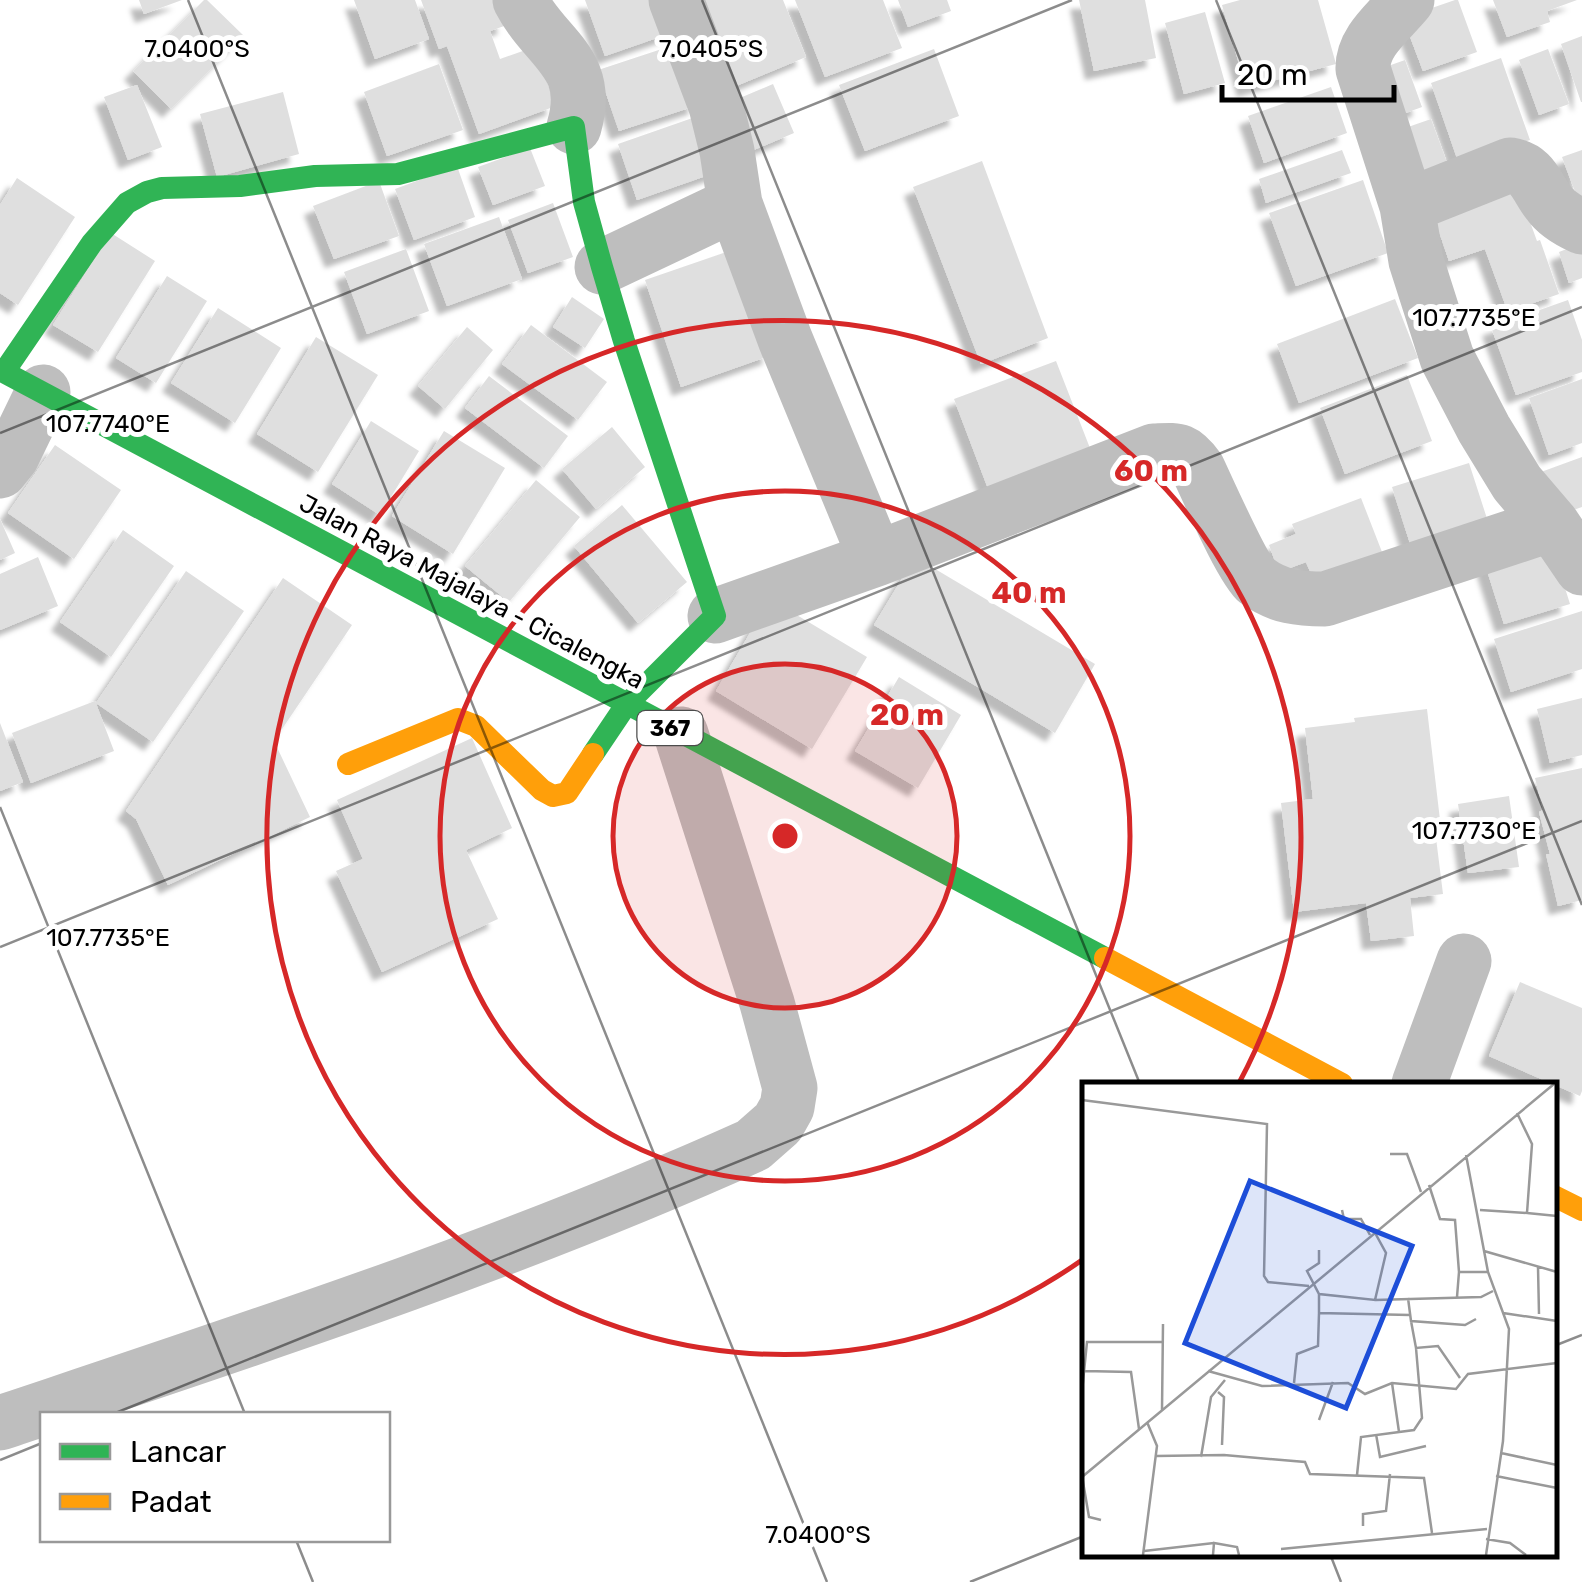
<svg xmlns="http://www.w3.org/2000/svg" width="1582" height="1582" font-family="Rubik,sans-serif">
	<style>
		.building { fill: #dfdfdf; filter: url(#shadow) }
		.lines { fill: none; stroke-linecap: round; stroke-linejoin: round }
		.street { stroke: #bebebe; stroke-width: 55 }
		.fast { stroke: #30b455; stroke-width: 22 }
		.slow { stroke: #ff9f0a; stroke-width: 22 }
		.ticks { fill: none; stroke: #000; stroke-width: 2.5; stroke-opacity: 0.45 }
		.ring { fill: none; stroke: #d62828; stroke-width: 5 }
		.labels { text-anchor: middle; stroke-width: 10; stroke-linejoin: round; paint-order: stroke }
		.shield { fill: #fff; stroke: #4c4c4c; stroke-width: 2.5 }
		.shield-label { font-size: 22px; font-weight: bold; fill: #000 }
		.street-label { font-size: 25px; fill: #000; stroke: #fff }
		.inset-road { fill: none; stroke: #999; stroke-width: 2.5 }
		.view { fill: #1d4ed8; fill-opacity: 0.15; stroke: #1d4ed8; stroke-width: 5 }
		.inset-edge { fill: none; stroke: #000; stroke-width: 5 }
		.ticks-label { font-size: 25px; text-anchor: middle; fill: #000; stroke: #fff; stroke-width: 10; stroke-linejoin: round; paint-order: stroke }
		.centre { fill: #d62828; stroke: #fff; stroke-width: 5 }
		.ring-label { font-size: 30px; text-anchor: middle; font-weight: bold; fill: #d62828; stroke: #fff; stroke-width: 10; stroke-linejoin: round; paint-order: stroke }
	</style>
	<defs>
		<filter id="shadow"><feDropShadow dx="-9" dy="9" stdDeviation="2.5" flood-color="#0004"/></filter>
	</defs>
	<rect width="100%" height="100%" fill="#fff"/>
	<path class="building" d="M139,0H182L144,14Z
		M204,0H207L244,36L171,109L133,71Z
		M354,0H415L429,39L375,59Z
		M421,0H498L507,25L490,31L500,59L534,47L556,106L479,134L447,46L439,49Z
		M585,0H663L674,32L605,56Z
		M703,0H783L806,57L736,86Z
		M795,0H883L902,48L825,77Z
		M898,0H947L951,11L908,27Z
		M1079,0H1145L1156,58L1094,71Z
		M1240,0H1318L1336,64L1246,88L1222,5Z
		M1455,0H1458L1477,52L1423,71L1403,18Z
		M1493,0H1577L1547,11L1550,22L1507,37Z
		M1205,12L1225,83L1184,94L1165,23Z
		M1582,36V102H1581L1561,44Z
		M677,44L698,105L619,131L598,70Z
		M934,49L959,116L865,151L839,85Z
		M1548,49L1569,104L1539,115L1519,60Z
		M1501,58L1530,140L1459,164L1431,83Z
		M1405,60L1422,107L1392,118L1374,71Z
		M439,64L463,130L387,156L364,92Z
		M773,84L794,133L749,152L728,103Z
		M137,85L162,147L128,160L104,97Z
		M1331,87L1347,133L1264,163L1248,116Z
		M283,92L299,154L217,177L200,114Z
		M701,115L720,171L637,200L618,144Z
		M1431,119L1449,168L1409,182L1391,133Z
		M530,148L545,186L493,205L478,167Z
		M1342,150L1351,173L1266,203L1259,179Z
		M1582,150V210L1562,157Z
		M982,161L1048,338L981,364L913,187Z
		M457,166L475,217L414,240L395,189Z
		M17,178L75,217L18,305L0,293V205Z
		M1514,178L1537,241L1540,240L1559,294L1508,312L1485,249L1449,261L1431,208Z
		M1363,180L1388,253L1296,286L1269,213Z
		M379,181L399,236L334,259L313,206Z
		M553,203L573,257L528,273L508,220Z
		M499,217L522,279L447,306L424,244Z
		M111,233L155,261L98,352L53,325Z
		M1582,243V278L1569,283L1559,252Z
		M406,249L429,311L367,334L344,272Z
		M735,249L772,355L681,387L645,280Z
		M167,276L207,301L156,383L116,358Z
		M572,297L604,319L585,348L553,327Z
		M1395,299L1418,358L1299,403L1277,344Z
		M1568,300L1582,340V372L1516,395L1491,327Z
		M218,308L281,348L235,423L171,383Z
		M531,325L607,382L578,420L502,364Z
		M467,327L493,350L445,409L418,386Z
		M316,337L378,375L318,472L257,434Z
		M1056,361L1095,461L992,499L954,399Z
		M1407,375L1432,441L1345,474L1320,408Z
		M489,376L568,436L544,468L465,408Z
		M1582,379V443L1549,455L1529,398Z
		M371,421L419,451L380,515L332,484Z
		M612,427L645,467L596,509L562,469Z
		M444,431L505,468L453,554L392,516Z
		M55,445L121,490L74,559L8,513Z
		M1582,457V507L1556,516L1541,472Z
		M1469,463L1492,534L1415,559L1392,487Z
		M536,480L580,517L509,602L465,566Z
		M1361,498L1382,552L1313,578L1306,562L1279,572L1269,545L1296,534L1292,524Z
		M622,505L687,582L638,623L574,546Z
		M0,519L15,553L0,560Z
		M123,530L174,566L111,657L60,622Z
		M1550,540L1570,604L1504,624L1484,561Z
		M38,557L58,606L0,630V574Z
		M915,557L1095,664L1055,733L874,625Z
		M186,571L244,611L153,742L96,703Z
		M283,578L352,625L274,741L310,817L168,885L136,819L126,811Z
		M770,599L867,657L812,749L716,691Z
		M1582,611V669L1511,692L1494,639Z
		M899,677L961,715L918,788L855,751Z
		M1582,698V755L1550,763L1537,709Z
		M95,701L114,751L31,783L12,733Z
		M1427,709L1442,837L1436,838L1443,894L1410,898L1414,936L1371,941L1366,903L1294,912L1281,803L1313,799L1305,728L1355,722L1354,718Z
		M0,723L23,782L0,791Z
		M472,738L512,828L466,850L498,919L382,972L336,871L363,859L337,800Z
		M1582,768V900L1558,906L1546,854H1550L1539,812L1543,810L1535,778Z
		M1509,796L1519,867L1468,873L1458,804Z
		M1520,982L1582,1008V1091L1580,1096L1489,1056Z"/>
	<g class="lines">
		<path class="street" d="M520,0C546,50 593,62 574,127
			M676,0L716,106L727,151L735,204L785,339L876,559L715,616
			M1407,0C1390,21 1362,41 1363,69L1407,206L1416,261L1447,358L1484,429L1517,483L1552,524L1582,568
			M1407,206L1510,165C1534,169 1536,187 1549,203C1556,213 1571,222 1582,227
			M602,267L735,204
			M0,471L12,456L43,392
			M876,559L1154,451C1178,450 1183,448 1198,469C1208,490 1243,570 1257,581C1278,597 1300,599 1325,599L1552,524
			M1419,1084L1464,961
			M0,1423C254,1338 509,1255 753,1145L778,1123L787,1107L790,1088L767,1003L681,734"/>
		<path class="fast" d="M0,370L1105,958
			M4,372L92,243L127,203L147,192L162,188L240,186L315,176L398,174L574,127L584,202L602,267L624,341L715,616L626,705L593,754"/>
		<path class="slow" d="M348,764L458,719L476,726L542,790L553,796L567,793L593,754
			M1105,958L1342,1084
			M1554,1196L1582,1210"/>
	</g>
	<path class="ticks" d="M188,0L827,1582M702,0L1140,1084M1216,0L1582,905M0,433L1072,0M0,807L245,1414M0,947L1582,307M1554,1346L1582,1335M113,1414L1582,821M0,1460L42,1443M296,1540L313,1582M1330,1554L1341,1582M970,1582L1084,1536"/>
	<circle cx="785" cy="836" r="172" fill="#d62828" fill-opacity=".12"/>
	<g class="ring">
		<circle cx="785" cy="836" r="172"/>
		<circle cx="785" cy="836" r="345"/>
		<path d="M1082 1260A517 517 0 1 1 1239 1083"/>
	</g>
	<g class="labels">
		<rect class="shield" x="637.5" y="711" width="65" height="34" rx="8"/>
		<g class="shield-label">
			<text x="670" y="736">367</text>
		</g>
		<g class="street-label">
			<text transform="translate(472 591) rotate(28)" y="9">Jalan Raya Majalaya - Cicalengka</text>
		</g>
	</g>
	<g transform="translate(1082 1082)">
		<rect width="475" height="475" fill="#fff"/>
		<path class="inset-road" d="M0,18L185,42L182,194L186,200L227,204M308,72H325L339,110M384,73L406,190L427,247L421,359L404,473M347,103L358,137L373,138L377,190M260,128L262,137H279L288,153M398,128L445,131L450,62L435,31M445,131L475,134M237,168V181L225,189L237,212L293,218L304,171L292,149M402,169L475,190M456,185L457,232M237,212V231L328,233M375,215L377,190H406M326,216L329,239L383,243L394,237M293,218L399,215L411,209M421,231L475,239M329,239L334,266L356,264L378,296M2,289L49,290L57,347M126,289L180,304L266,301L283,312L310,301L374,307L386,292L475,281M212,301L215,272L236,264L237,231M310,301L317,350M0,310L5,260H80M136,310L142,315L140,363M80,328L81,242M237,338L251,300M294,352L298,375L344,364M419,371L475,383M74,374L142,373L223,380L228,392L342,396L350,451M119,375L129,315L143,298M275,393L279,355L332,348L340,336L334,266M0,394L7,435L19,438M414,394L475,406M0,395L472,2M281,444V432L304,429L308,392M404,457L428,461L444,473M199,467L405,447M62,469L132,461M61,473L75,364L65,340M131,473L132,461L155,465L157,473"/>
		<path class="view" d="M168,99L330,164L264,326L103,261Z"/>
		<rect width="475" height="475" class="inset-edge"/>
	</g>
	<g class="ticks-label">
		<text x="197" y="57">7.0400°S</text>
		<text x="711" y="57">7.0405°S</text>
		<text x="1474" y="326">107.7735°E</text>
		<text x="108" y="432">107.7740°E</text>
		<text x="1474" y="839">107.7730°E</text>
		<text x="108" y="946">107.7735°E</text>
		<text x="818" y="1543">7.0400°S</text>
	</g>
	<circle cx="785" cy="836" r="15" class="centre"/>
	<g class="ring-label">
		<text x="1151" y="481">60 m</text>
		<text x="1029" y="603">40 m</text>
		<text x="907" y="725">20 m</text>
	</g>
	<rect x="40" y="1412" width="350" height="130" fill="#ffffff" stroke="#999999" stroke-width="2.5"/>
	<rect x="60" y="1444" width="50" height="15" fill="#30b455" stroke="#999999" stroke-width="2.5"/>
	<text x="130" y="1462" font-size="30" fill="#000000">Lancar</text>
	<rect x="60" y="1494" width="50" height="15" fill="#ff9f0a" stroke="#999999" stroke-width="2.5"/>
	<text x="130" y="1512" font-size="30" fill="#000000">Padat</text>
	<path d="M1222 85v15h172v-15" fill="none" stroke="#000000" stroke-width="5"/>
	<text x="1237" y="85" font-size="30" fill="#000000" stroke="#ffffff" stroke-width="8" paint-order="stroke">20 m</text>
</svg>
